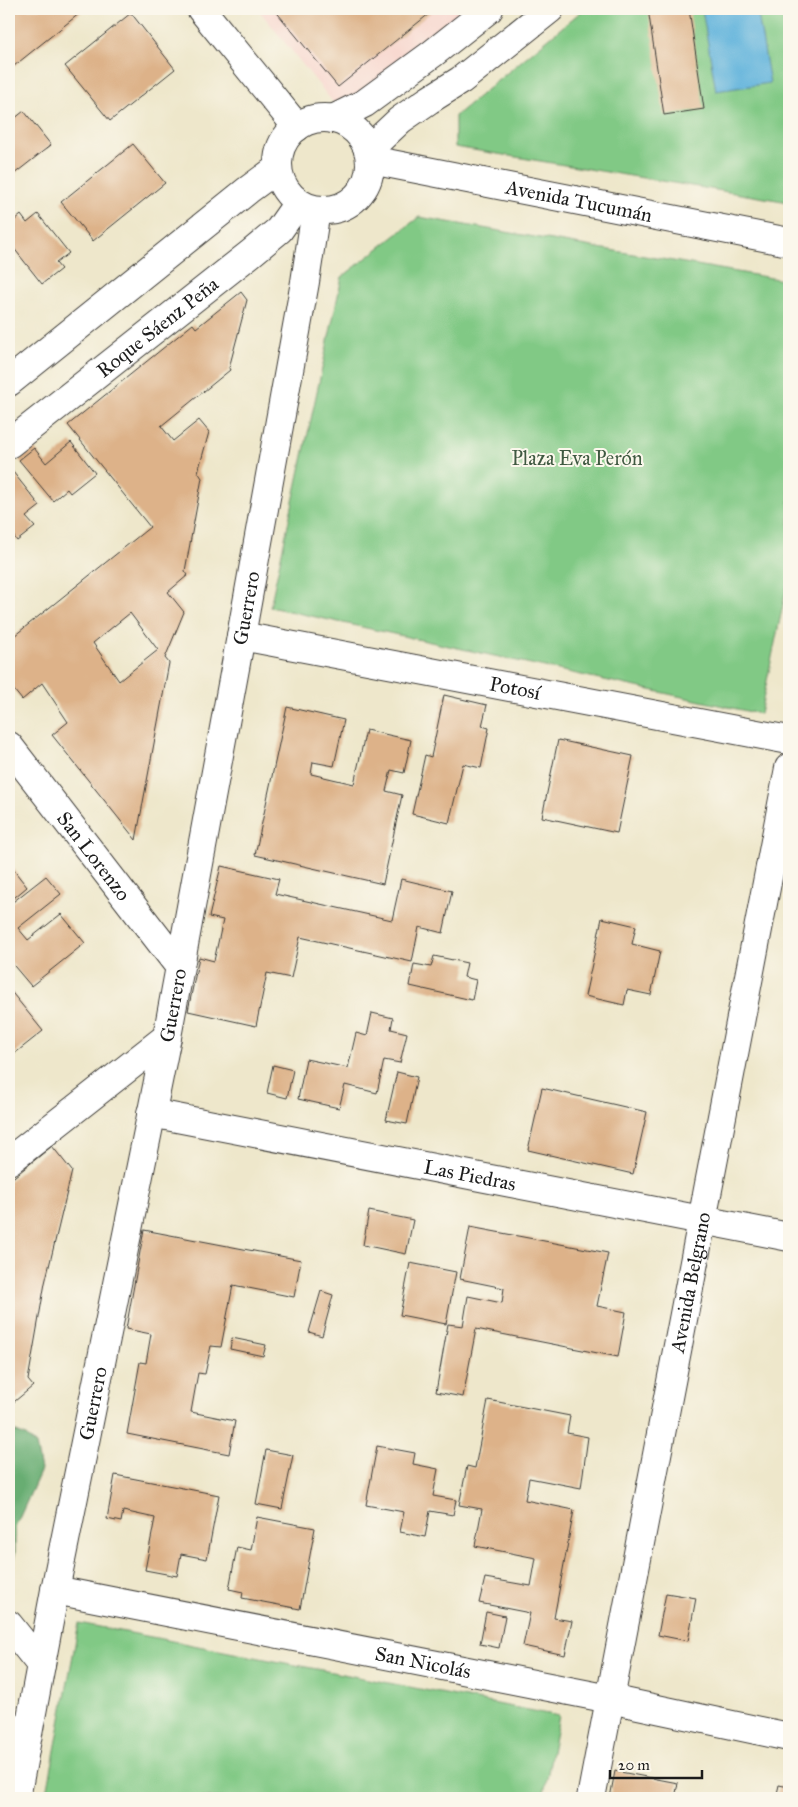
<svg xmlns="http://www.w3.org/2000/svg" width="798" height="1807" font-family="'IM FELL Great Primer',serif">
	<style>
		.built { fill: #f7d1c9 }
		.green { fill: #81c985; stroke: #4e7250 }
		.forest { fill: #68ad72; stroke: #426447 }
		.water { fill: #61b3dc; stroke: #3e687c }
		.building { fill: #ddb289; fill-rule: evenodd }
		.lines { fill: none; stroke-linecap: round; stroke-linejoin: round }
		.minor-casing { stroke: #3c3a36; stroke-width: 30 }
		.major-casing { stroke: #3c3a36; stroke-width: 30 }
		.minor { stroke: #fff; stroke-width: 28 }
		.major { stroke: #fff; stroke-width: 28 }
		.labels { text-anchor: middle; stroke-width: 4; stroke-linejoin: round; paint-order: stroke }
		.street-label { font-size: 20px; fill: #1c1c1c; stroke: #fbf7ec }
		.park-label { font-size: 20px; fill: #3f5941; stroke: #fbf7ec }
	</style>
	<rect width="100%" height="100%" fill="#fbf7ec"/>
	<filter id="ink" filterUnits="userSpaceOnUse"><feTurbulence type="fractalNoise" baseFrequency=".02" numOctaves="2"/><feDisplacementMap in="SourceGraphic" scale="10" xChannelSelector="R" yChannelSelector="G"/><feConvolveMatrix kernelMatrix="1 2 1 2 8 2 1 2 1" color-interpolation-filters="sRGB"/></filter>
	<filter id="wash" filterUnits="userSpaceOnUse"><feTurbulence type="fractalNoise" baseFrequency=".0096" numOctaves="4" result="noise"/><feDisplacementMap in="SourceGraphic" scale="20" xChannelSelector="R" yChannelSelector="G"/><feGaussianBlur stdDeviation="1.12" result="paint"/><feColorMatrix in="noise" values="0 0 0 0 0 0 0 0 0 0 0 0 0 0 0 0 0 1.4 0 .05"/><feComposite in="paint" operator="in"/></filter>
	<g filter="url(#wash)">
		<rect width="100%" height="100%" fill="#eee7cb"/>
		<path class="built" d="M258,9H466L340,111Z"/>
		<path class="green" d="M584,9H789V202L455,147V116Z
			M419,217L789,281V576L760,714L270,607L342,277Z
			M79,1623L559,1716L543,1798H46Z"/>
		<path class="forest" d="M9,1429L26,1436L36,1445L41,1470L15,1528V1554L9,1579L10,1588L9,1590Z"/>
		<path class="water" d="M702,9H757L770,83L716,91Z"/>
		<g id="blocks">
			<path class="building" d="M9,9H85L9,70Z
				M274,9H435L338,87Z
				M648,9H689L704,109L664,115Z
				M131,13L175,69L110,121L65,66Z
				M24,111L51,145L9,178V123Z
				M133,144L165,183L93,241L61,202Z
				M38,214L69,253L56,263L61,269L42,284L9,242V225L21,215L27,223Z
				M241,292L247,300L229,368L230,370L161,426L173,441L199,420L209,432L198,472L202,478L185,571L188,575L168,592L184,612L165,658L169,663L136,840L52,735L68,722L42,683L22,700L9,684V640L150,527L68,425L193,324L196,328ZM130,613L158,650L119,681L93,643Z
				M71,442L95,473L70,493L67,489L53,501L19,460L34,448L46,463Z
				M9,467L40,506L26,517L35,527L17,541L9,530Z
				M444,695L487,705L482,726L489,728L481,768L463,764L449,823L412,814L425,755L431,757Z
				M287,707L344,720L334,766L313,762L311,774L354,784L366,730L411,740L404,773L391,770L386,791L402,795L383,884L255,855Z
				M558,740L633,756L617,833L542,817Z
				M9,864L27,887L9,902Z
				M221,866L279,879L275,894L392,920L401,879L452,891L443,933L419,927L412,962L300,937L291,978L267,973L256,1026L188,1011L199,957L214,961L223,920L209,917Z
				M46,876L61,894L18,928L28,940L61,914L85,943L31,986L9,960V905Z
				M602,918L636,926L632,944L660,951L651,995L627,990L624,1005L585,996Z
				M434,956L467,963L464,977L476,980L472,1000L410,986L414,964L431,967Z
				M9,989L43,1031L9,1058Z
				M372,1013L393,1018L391,1029L407,1033L400,1063L384,1060L377,1093L345,1085L339,1108L298,1099L306,1059L348,1068L356,1033L367,1036Z
				M273,1065L293,1070L287,1098L267,1093Z
				M397,1072L417,1077L407,1124L386,1120Z
				M542,1088L647,1112L633,1174L528,1150Z
				M52,1146L72,1171L45,1283L28,1380L33,1386L9,1406V1181Z
				M369,1211L413,1220L406,1254L363,1245Z
				M470,1227L608,1253L597,1306L626,1312L618,1357L476,1329L463,1397L436,1392L448,1324L463,1326L468,1296L502,1303L504,1288L460,1279Z
				M144,1230L301,1260L294,1297L233,1285L221,1347L211,1346L205,1374L198,1373L191,1412L235,1421L229,1454L127,1434L140,1362L146,1363L151,1334L126,1329Z
				M410,1263L456,1272L446,1324L400,1315Z
				M321,1291L333,1295L322,1336L309,1332Z
				M232,1338L266,1345L263,1356L230,1349Z
				M488,1400L570,1416L567,1433L588,1437L581,1488L529,1478L525,1500L574,1510L554,1618L572,1621L565,1655L523,1646L530,1613L479,1603L485,1578L531,1586L536,1558L475,1546L482,1509L459,1505L467,1466L475,1468Z
				M377,1446L415,1453L413,1464L438,1469L433,1496L456,1500L453,1515L430,1511L425,1537L400,1532L404,1512L366,1505Z
				M266,1450L293,1455L282,1509L256,1504Z
				M115,1475L219,1495L207,1559L181,1554L177,1576L145,1570L155,1518L123,1511L121,1522L107,1519Z
				M257,1517L315,1528L300,1609L242,1598L243,1592L229,1589L237,1547L251,1550Z
				M666,1593L696,1598L688,1641L658,1635Z
				M486,1612L505,1616L499,1648L480,1644Z
				M615,1771L678,1783L675,1798H610Z
				M779,1785L789,1787V1798H776Z"/>
		</g>
	</g>
	<g filter="url(#ink)">
		<use href="#blocks" fill-opacity="0" stroke="#3c3a36" stroke-width="1"/>
		<g class="lines">
			<defs>
				<g id="minor">
					<path d="M333,119L365,103L432,54L489,9"/>
					<path d="M368,150L400,120L429,100L461,80L550,9"/>
					<path d="M9,382L248,190L278,168"/>
					<path id="s1" d="M9,444L250,254L279,230L298,203"/>
					<path id="s2" d="M241,636L789,740"/>
					<path id="s3" d="M9,746L179,966"/>
					<path id="s4" d="M151,1113L789,1237"/>
					<path d="M9,1161L167,1037"/>
					<path id="s5" d="M55,1590L610,1699L789,1737"/>
					<path d="M9,1625L41,1665"/>
					<path id="s6" d="M16,1798L55,1590L167,1037L241,636L305,282L316,210"/>
					<path id="s7" d="M591,1798L789,768"/>
				</g>
				<g id="major">
					<path d="M201,9L297,127"/>
					<circle cx="324" cy="164" r="46"/>
					<path id="s8" d="M371,160L789,242"/>
				</g>
			</defs>
			<use href="#minor" class="minor-casing"/>
			<use href="#major" class="major-casing"/>
			<use href="#minor" class="minor"/>
			<use href="#major" class="major"/>
		</g>
	</g>
	<g class="labels">
		<g class="street-label">
			<text dy="7" stroke="none"><textPath href="#s8" startOffset="212">Avenida Tucumán</textPath></text>
			<text dy="7" stroke="none"><textPath href="#s1" startOffset="189">Roque Sáenz Peña</textPath></text>
			<text dy="7" stroke="none"><textPath href="#s6" startOffset="1212">Guerrero</textPath></text>
			<text dy="7" stroke="none"><textPath href="#s2" startOffset="279">Potosí</textPath></text>
			<text dy="7" stroke="none"><textPath href="#s3" startOffset="139">San Lorenzo</textPath></text>
			<text dy="7" stroke="none"><textPath href="#s6" startOffset="808">Guerrero</textPath></text>
			<text dy="7" stroke="none"><textPath href="#s4" startOffset="325">Las Piedras</textPath></text>
			<text dy="7" stroke="none"><textPath href="#s7" startOffset="525">Avenida Belgrano</textPath></text>
			<text dy="7" stroke="none"><textPath href="#s6" startOffset="402">Guerrero</textPath></text>
			<text dy="7" stroke="none"><textPath href="#s5" startOffset="375">San Nicolás</textPath></text>
		</g>
		<g class="park-label">
			<text x="577" y="465">Plaza Eva Perón</text>
		</g>
	</g>
	<rect width="798" height="1807" fill="none" stroke="#fbf7ec" stroke-width="30"/>
	<path d="M610 1770v8h92v-8" fill="none" stroke="#1c1c1c" stroke-width="2.5"/>
	<text x="618" y="1770" font-size="15" fill="#1c1c1c" stroke="#fbf7ec" stroke-width="4" paint-order="stroke">20 m</text>
</svg>
